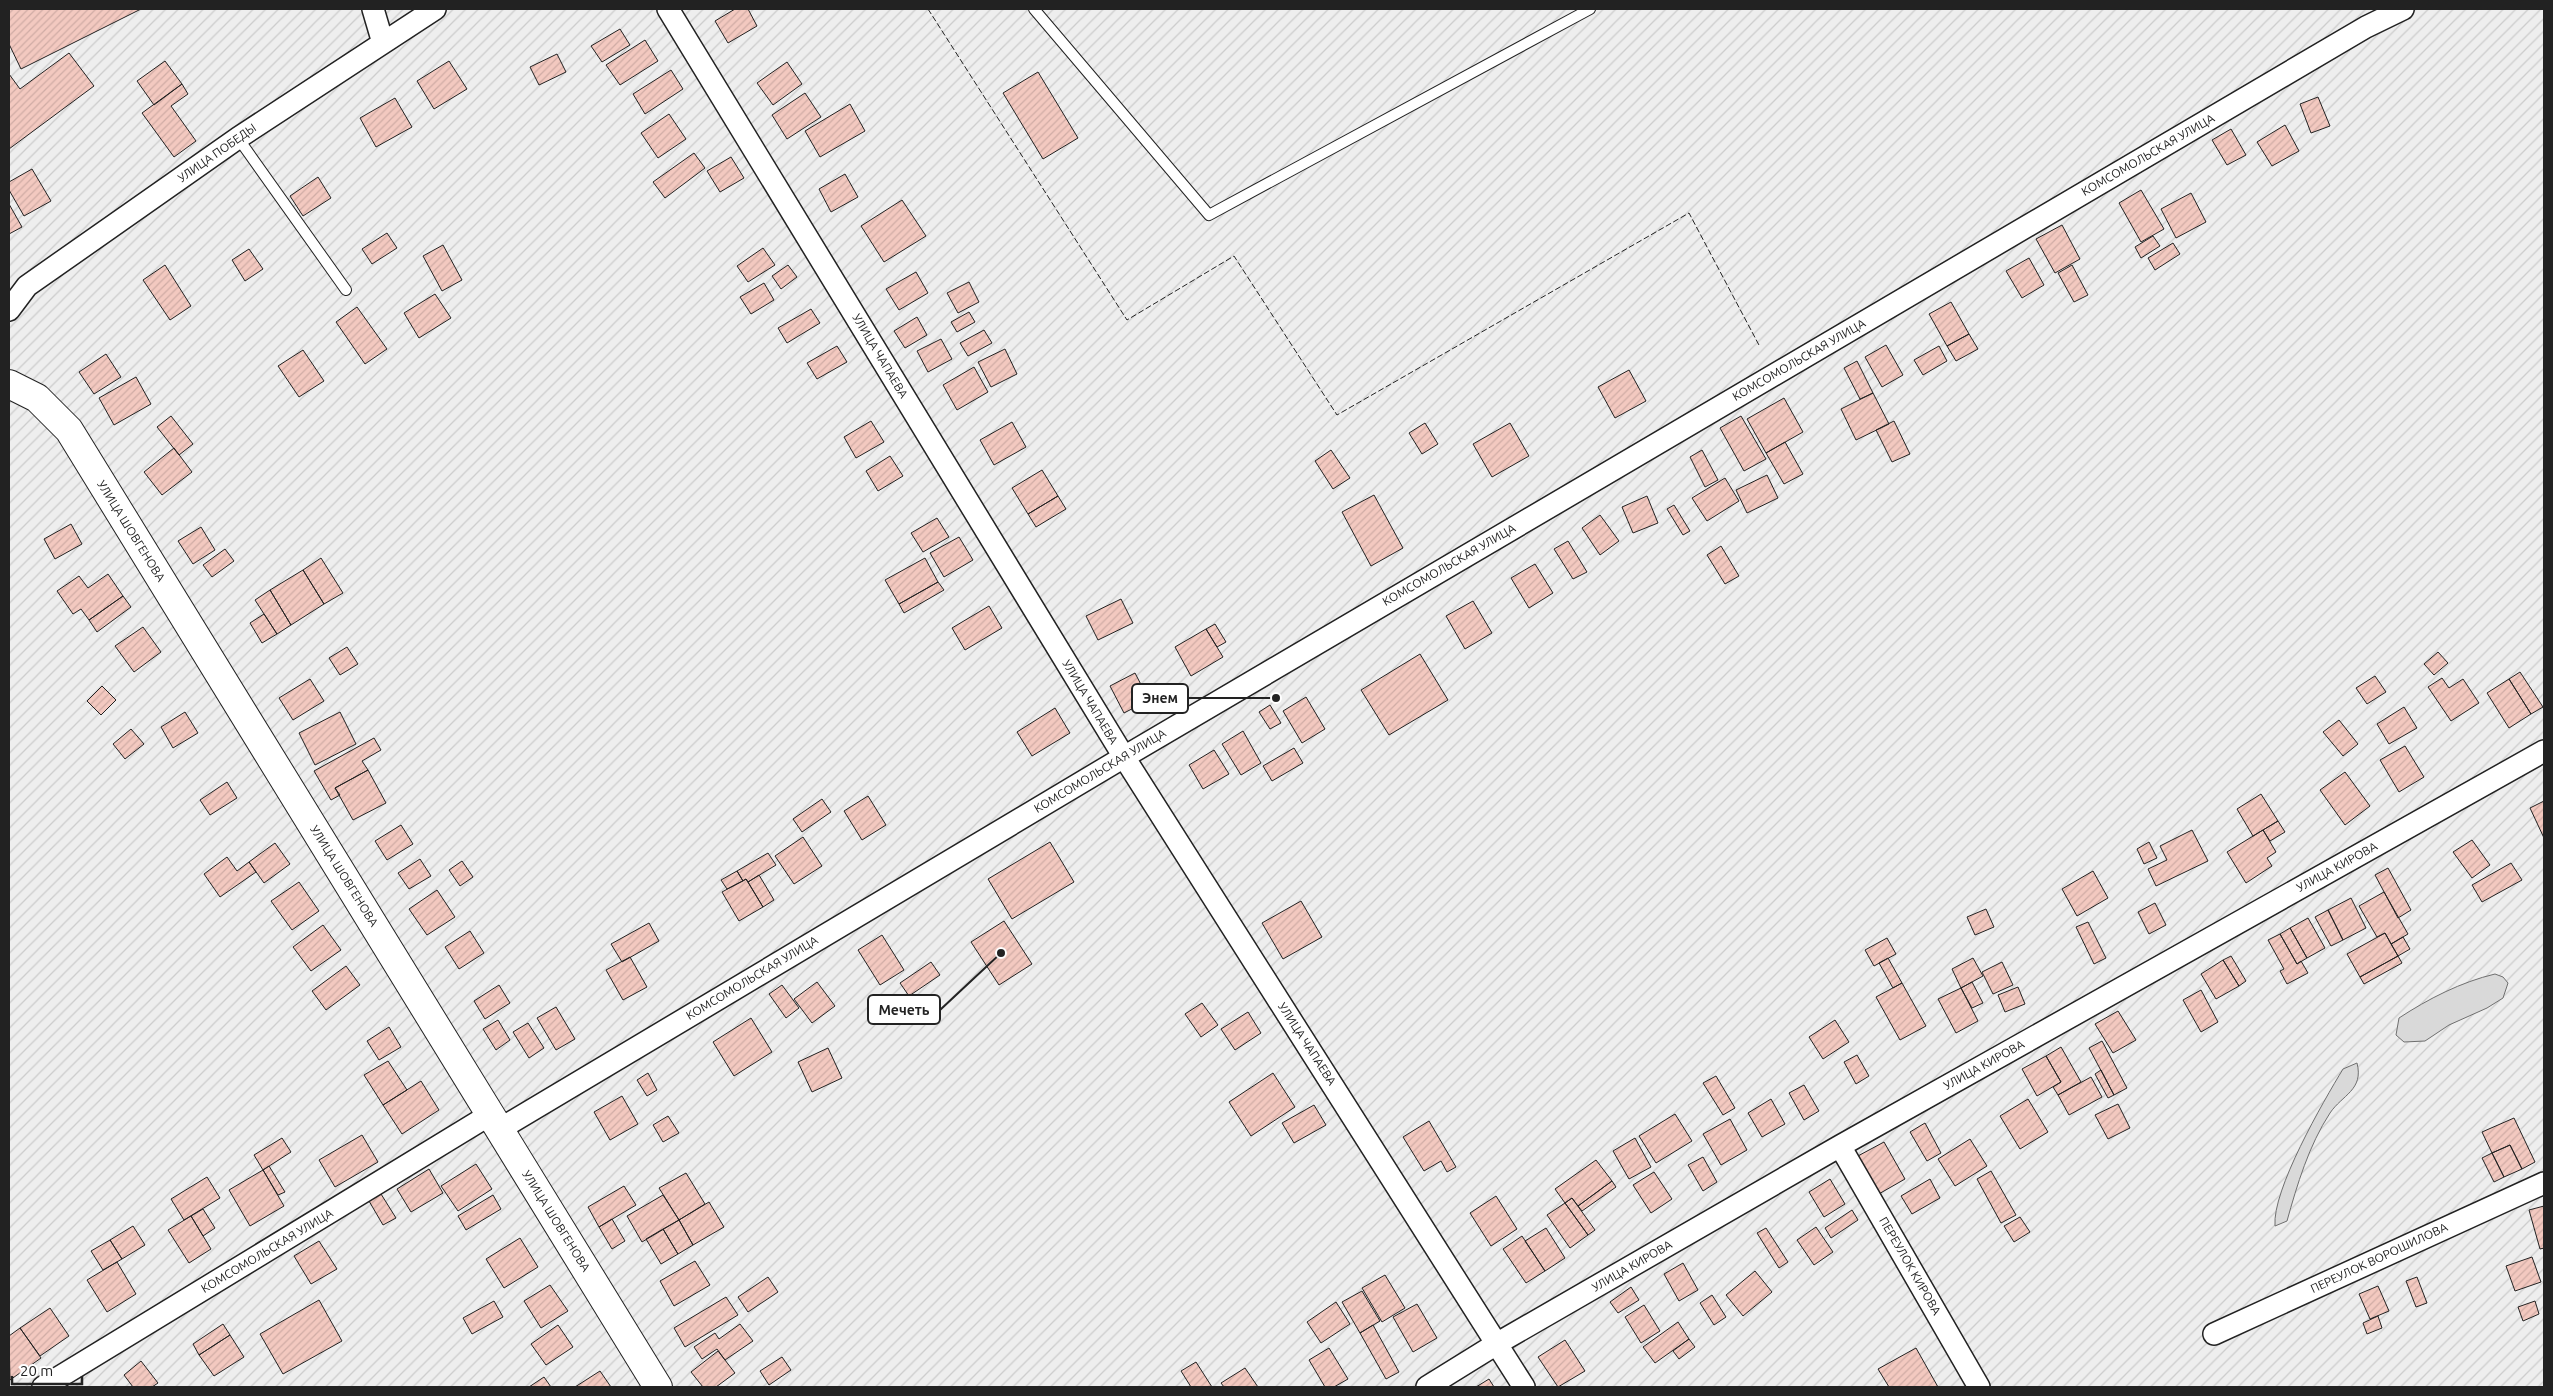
<svg xmlns="http://www.w3.org/2000/svg" width="2553" height="1396" font-family="Ubuntu,sans-serif">
	<style>
		.garden { fill: url(#garden-furrows); stroke: #6f6f6f }
		.water { fill: #d9d9d9; stroke: #6f6f6f }
		.building { fill: url(#building-hatch); stroke: #222 }
		.lines { fill: none; stroke-linecap: round; stroke-linejoin: round }
		.lane-casing { stroke: #222; stroke-width: 12 }
		.street-casing { stroke: #222; stroke-width: 24 }
		.secondary-casing { stroke: #222; stroke-width: 30 }
		.lane { stroke: #fff; stroke-width: 10 }
		.street { stroke: #fff; stroke-width: 21 }
		.secondary { stroke: #fff; stroke-width: 28 }
		.fence { stroke: #222; stroke-width: 1; stroke-dasharray: 6 2.5; stroke-linecap: butt }
		.labels { text-anchor: middle; stroke-width: 4; stroke-linejoin: round; paint-order: stroke }
		.street-label { font-size: 12px; fill: #222; stroke: #fff }
		.leader { fill: none; stroke: #222; stroke-width: 2 }
		.callout-dot { fill: #222; stroke: #fff; stroke-width: 2 }
		.callout { fill: #fff; stroke: #222; stroke-width: 2 }
		.callout-label { font-size: 14px; text-anchor: middle; font-weight: bold; fill: #222 }
	</style>
	<defs>
		<pattern id="garden-furrows" width="10" height="10" patternUnits="userSpaceOnUse" patternTransform="scale(1.25)"><rect width="10" height="10" fill="#eee"/><path d="M-1 1l2-2M0 10L10 0M9 11l2-2" fill="none" stroke="#ccc"/></pattern>
		<pattern id="building-hatch" width="6" height="6" patternUnits="userSpaceOnUse" patternTransform="scale(1.25)"><rect width="6" height="6" fill="#f3c9c0"/><path d="M-1 1l2-2M0 6l6-6M5 7l2-2" fill="none" stroke="#d0aca5"/></pattern>
	</defs>
	<rect width="100%" height="100%" fill="#fff"/>
	<path class="garden" d="M9,9H2544V1387H9Z"/>
	<path class="water" d="M2495,974L2503,977L2508,983L2503,998L2487,1008L2449,1025L2425,1041L2404,1042L2396,1035L2399,1018C2428,999 2461,982 2495,974Z
		M2357,1063C2364,1090 2342,1095 2330,1113C2309,1145 2297,1185 2287,1221L2275,1226C2272,1190 2323,1102 2343,1069Z"/>
	<path class="building" d="M9,9H141L21,69L9,44Z
		M735,9H748L757,26L728,43L715,21Z
		M620,29L630,45L602,62L591,46Z
		M645,40L658,61L620,85L606,65Z
		M69,53L94,86L9,149V74L20,89Z
		M557,54L566,72L539,85L530,67Z
		M165,61L182,84L154,105L137,81Z
		M449,61L467,89L434,109L417,81Z
		M787,62L802,84L773,105L757,83Z
		M671,70L683,89L645,114L633,94Z
		M1038,72L1078,138L1043,159L1003,93Z
		M182,84L188,94L171,106L196,141L174,157L142,113Z
		M805,93L821,117L787,139L772,115Z
		M2318,97L2330,126L2311,133L2300,104Z
		M395,98L412,127L376,147L360,118Z
		M850,104L865,131L820,157L805,131Z
		M669,114L686,139L658,158L641,133Z
		M2285,125L2299,151L2272,166L2257,142Z
		M2231,129L2246,155L2227,165L2212,140Z
		M694,153L705,168L665,198L653,182Z
		M731,157L744,178L720,192L707,171Z
		M32,169L51,201L24,216L9,190V182Z
		M845,174L858,197L831,212L819,189Z
		M318,177L331,198L303,216L290,196Z
		M2141,190L2164,229L2141,242L2119,203Z
		M2191,193L2206,222L2176,238L2161,209Z
		M902,200L926,236L884,262L861,226Z
		M9,204L22,227L9,234Z
		M2062,225L2080,259L2055,273L2036,239Z
		M387,233L397,248L372,264L362,249Z
		M2153,236L2160,246L2141,258L2135,247Z
		M2173,243L2180,254L2155,270L2148,258Z
		M443,245L462,280L442,291L423,256Z
		M763,248L775,265L748,282L737,266Z
		M249,249L263,269L245,281L232,260Z
		M2029,258L2044,285L2022,298L2006,271Z
		M165,265L191,306L170,320L143,280Z
		M788,265L797,277L781,289L772,276Z
		M2072,265L2088,295L2074,302L2058,273Z
		M916,272L928,293L899,310L886,289Z
		M969,282L979,302L958,313L947,293Z
		M764,283L774,300L751,314L740,297Z
		M435,294L451,318L419,338L404,313Z
		M1951,302L1969,334L1947,346L1929,314Z
		M357,307L387,349L365,364L336,322Z
		M811,309L820,323L787,343L778,328Z
		M969,312L975,322L957,332L951,322Z
		M917,317L927,335L905,348L894,331Z
		M984,330L992,343L968,356L960,343Z
		M1969,334L1978,349L1956,361L1947,346Z
		M941,339L952,359L928,372L917,351Z
		M1886,345L1903,375L1882,387L1865,357Z
		M837,346L847,362L817,379L807,363Z
		M1939,346L1947,361L1923,375L1914,360Z
		M1005,349L1017,374L991,387L978,362Z
		M303,350L324,381L299,397L278,366Z
		M106,354L121,377L94,394L79,372Z
		M1857,361L1873,393L1860,399L1844,368Z
		M974,367L988,392L957,410L943,385Z
		M1629,370L1646,401L1615,418L1598,387Z
		M136,377L151,404L114,425L99,398Z
		M1873,393L1889,424L1856,440L1841,409Z
		M1784,398L1803,432L1766,453L1747,419Z
		M171,416L193,444L179,455L157,427Z
		M1741,416L1766,459L1744,471L1720,428Z
		M871,421L884,442L856,458L844,437Z
		M1894,421L1910,454L1892,462L1876,430Z
		M1012,422L1026,447L994,465L980,440Z
		M1425,423L1438,444L1422,454L1409,433Z
		M1510,423L1529,456L1492,477L1473,444Z
		M1785,442L1803,474L1784,484L1766,453Z
		M174,448L192,472L162,495L144,472Z
		M1331,450L1350,478L1333,489L1315,461Z
		M1702,450L1718,480L1705,487L1690,457Z
		M890,456L903,476L878,491L866,471Z
		M1042,470L1058,496L1028,514L1012,488Z
		M1767,475L1778,498L1747,513L1736,490Z
		M1725,478L1739,501L1707,521L1692,498Z
		M1374,495L1403,548L1371,566L1342,512Z
		M1058,496L1066,509L1036,527L1028,514Z
		M1647,496L1658,523L1633,533L1622,507Z
		M1674,505L1690,531L1683,535L1667,509Z
		M1600,515L1619,541L1600,555L1582,528Z
		M937,518L949,537L923,552L911,533Z
		M71,524L82,544L55,559L44,539Z
		M201,527L215,550L193,564L178,541Z
		M959,537L973,560L944,577L930,553Z
		M1568,541L1587,572L1573,579L1554,549Z
		M1721,546L1739,576L1725,584L1707,555Z
		M225,549L234,561L212,577L203,565Z
		M321,558L343,593L324,604L303,570Z
		M925,558L938,582L899,604L885,580Z
		M1535,564L1553,593L1529,608L1511,578Z
		M303,570L324,604L291,625L270,590Z
		M108,574L123,596L89,620L81,609L73,614L57,591L79,576L88,588Z
		M938,582L944,590L904,613L899,604Z
		M270,590L291,625L277,634L255,600Z
		M123,596L131,607L97,632L89,620Z
		M1121,599L1133,623L1098,640L1086,616Z
		M1473,601L1492,633L1465,649L1446,616Z
		M989,606L1002,628L965,650L952,628Z
		M264,614L277,634L262,643L250,623Z
		M1215,624L1226,642L1217,647L1206,629Z
		M143,627L161,652L134,672L115,646Z
		M1206,629L1223,657L1191,676L1175,647Z
		M347,647L358,664L340,675L329,658Z
		M2438,652L2448,663L2434,675L2424,664Z
		M1420,654L1448,700L1389,735L1361,690Z
		M2520,672L2543,707L2531,714L2509,679Z
		M1135,673L1149,700L1124,713L1110,686Z
		M2375,676L2386,692L2367,704L2356,688Z
		M2442,678L2449,688L2463,679L2479,703L2451,721L2428,687Z
		M310,679L324,701L293,720L279,698Z
		M2509,679L2531,714L2509,728L2487,693Z
		M102,686L116,700L101,715L87,701Z
		M1306,697L1325,729L1302,743L1283,711Z
		M1270,705L1281,723L1270,729L1259,712Z
		M2404,707L2417,728L2389,744L2377,724Z
		M1055,708L1070,733L1032,756L1017,732Z
		M185,712L198,733L173,748L161,727Z
		M340,712L356,744L315,765L299,733Z
		M2339,720L2358,744L2343,756L2323,732Z
		M131,729L144,744L125,759L113,744Z
		M1243,731L1261,763L1241,775L1222,744Z
		M374,738L381,750L362,761L368,770L335,788L340,795L331,800L314,771Z
		M2405,746L2424,777L2399,792L2380,760Z
		M1294,748L1303,763L1272,781L1263,766Z
		M1214,750L1229,774L1203,789L1189,765Z
		M368,770L386,803L353,820L335,788Z
		M2345,772L2370,806L2345,825L2320,790Z
		M227,782L237,798L210,815L200,800Z
		M2261,794L2278,821L2253,836L2237,809Z
		M868,796L886,825L862,840L844,811Z
		M822,799L831,812L802,832L793,819Z
		M2544,801V838L2530,808Z
		M2278,821L2285,832L2270,841L2263,830Z
		M401,825L413,844L387,860L375,841Z
		M2192,830L2208,861L2156,886L2148,869L2167,860L2160,846Z
		M2263,830L2276,852L2267,858L2272,866L2246,883L2227,852Z
		M803,837L822,866L794,884L775,856Z
		M2472,840L2490,865L2472,878L2453,852Z
		M1050,842L1074,882L1012,919L988,879Z
		M2149,842L2157,858L2144,864L2137,849Z
		M275,843L290,864L264,883L249,862Z
		M768,853L776,865L748,882L746,879L743,881L737,871Z
		M227,857L237,871L249,862L256,872L220,897L204,874Z
		M420,859L431,876L409,889L398,873Z
		M462,861L473,877L460,886L449,870Z
		M2511,863L2522,880L2482,902L2472,885Z
		M2388,868L2411,910L2398,918L2375,875Z
		M737,871L743,881L727,889L721,880Z
		M2093,871L2108,898L2077,916L2062,889Z
		M759,875L774,900L763,907L748,882Z
		M746,879L763,907L739,921L722,892Z
		M299,882L319,911L292,930L271,901Z
		M437,890L455,917L427,935L409,909Z
		M2384,892L2408,934L2391,944L2385,933L2377,937L2359,906Z
		M2351,898L2366,928L2343,940L2328,910Z
		M1301,901L1322,937L1283,959L1262,923Z
		M2155,903L2166,925L2149,934L2138,912Z
		M1986,909L1994,927L1975,935L1967,917Z
		M2328,910L2343,940L2331,946L2315,917Z
		M2308,918L2325,948L2307,958L2290,928Z
		M1004,921L1032,964L999,985L971,942Z
		M2088,922L2106,958L2094,964L2076,927Z
		M649,923L659,941L622,962L611,944Z
		M323,925L341,950L311,971L293,947Z
		M2290,928L2307,958L2297,964L2280,934Z
		M470,931L484,953L459,969L445,947Z
		M2385,933L2398,956L2360,977L2347,954Z
		M2280,934L2297,964L2301,961L2308,973L2287,984L2280,971L2284,969L2268,940Z
		M882,935L904,970L880,985L858,950Z
		M2403,937L2410,949L2398,956L2391,944Z
		M1887,938L1896,954L1874,966L1865,950Z
		M2231,956L2246,981L2239,986L2223,960Z
		M2398,956L2402,963L2364,984L2360,977Z
		M630,957L647,987L623,1000L606,970Z
		M1888,958L1902,983L1893,988L1879,963Z
		M1973,958L1983,976L1961,988L1952,969Z
		M2223,960L2239,986L2216,999L2201,974Z
		M931,962L940,975L909,996L900,983Z
		M2002,962L2013,985L1993,994L1982,972Z
		M346,966L360,985L326,1010L312,991Z
		M817,982L835,1006L812,1023L794,999Z
		M1972,982L1983,1003L1972,1008L1961,988Z
		M1902,983L1926,1026L1900,1040L1876,997Z
		M499,985L510,1003L485,1019L474,1001Z
		M782,985L799,1008L786,1018L769,994Z
		M2018,987L2025,1004L2005,1012L1998,995Z
		M1961,988L1978,1021L1956,1033L1938,999Z
		M2201,990L2218,1022L2201,1032L2183,1000Z
		M1202,1003L1218,1025L1201,1037L1185,1014Z
		M556,1007L575,1039L556,1050L537,1018Z
		M2118,1011L2136,1040L2113,1053L2095,1024Z
		M1248,1012L1261,1033L1235,1050L1221,1029Z
		M751,1018L772,1052L734,1076L713,1042Z
		M498,1020L510,1040L496,1050L483,1029Z
		M1835,1020L1849,1042L1823,1059L1809,1037Z
		M528,1023L544,1048L529,1058L513,1032Z
		M389,1027L401,1047L379,1060L367,1041Z
		M2102,1041L2127,1088L2114,1095L2089,1048Z
		M2061,1047L2081,1082L2058,1095L2053,1087L2061,1082L2046,1056Z
		M828,1048L842,1078L812,1092L798,1062Z
		M1857,1055L1869,1076L1856,1084L1844,1062Z
		M2046,1056L2061,1082L2037,1096L2022,1069Z
		M388,1061L407,1090L383,1105L364,1075Z
		M2101,1070L2114,1095L2108,1098L2095,1074Z
		M648,1073L657,1090L647,1096L637,1080Z
		M1273,1073L1295,1107L1251,1136L1229,1102Z
		M1716,1076L1735,1108L1723,1115L1703,1083Z
		M2091,1077L2102,1097L2069,1115L2058,1095Z
		M421,1081L439,1110L402,1134L383,1105Z
		M1804,1085L1819,1111L1804,1120L1789,1093Z
		M622,1096L638,1124L610,1140L594,1112Z
		M1771,1099L1785,1124L1762,1137L1748,1113Z
		M2028,1099L2048,1132L2020,1149L2000,1116Z
		M2118,1104L2130,1128L2108,1139L2095,1115Z
		M1314,1105L1326,1125L1294,1143L1282,1123Z
		M1675,1114L1692,1141L1656,1163L1639,1136Z
		M668,1116L679,1133L663,1142L653,1125Z
		M2514,1118L2535,1162L2522,1169L2510,1145L2492,1153L2482,1132Z
		M1730,1119L1747,1150L1721,1165L1703,1134Z
		M1429,1121L1456,1167L1447,1172L1441,1161L1424,1171L1403,1137Z
		M1925,1123L1941,1153L1927,1161L1910,1132Z
		M362,1135L378,1162L335,1187L319,1160Z
		M282,1138L291,1152L263,1170L254,1155Z
		M1635,1138L1651,1167L1629,1179L1613,1151Z
		M1970,1139L1987,1166L1955,1186L1938,1159Z
		M1884,1142L1905,1179L1877,1195L1856,1157Z
		M2510,1145L2522,1169L2504,1177L2492,1153Z
		M2492,1153L2504,1177L2494,1182L2482,1158Z
		M1703,1157L1717,1182L1703,1191L1688,1165Z
		M1596,1160L1612,1181L1578,1206L1572,1198L1565,1203L1555,1189Z
		M476,1164L492,1189L458,1211L441,1186Z
		M269,1166L285,1192L278,1195L263,1170Z
		M429,1169L443,1193L411,1212L397,1189Z
		M263,1170L284,1206L250,1226L229,1190Z
		M1991,1171L2016,1215L2001,1223L1977,1179Z
		M1654,1172L1672,1199L1651,1213L1633,1185Z
		M686,1173L705,1204L679,1220L659,1188Z
		M207,1177L220,1198L184,1220L171,1199Z
		M1830,1179L1845,1204L1824,1217L1809,1192Z
		M1930,1179L1940,1198L1912,1214L1901,1196Z
		M1612,1181L1616,1187L1582,1211L1578,1206Z
		M624,1186L636,1205L599,1227L588,1207Z
		M381,1194L396,1218L383,1225L369,1201Z
		M493,1195L501,1209L466,1230L458,1216Z
		M663,1195L679,1220L642,1242L627,1216Z
		M1496,1196L1517,1229L1491,1246L1470,1213Z
		M1572,1198L1595,1230L1588,1235L1565,1203Z
		M709,1202L724,1227L693,1245L679,1220Z
		M1565,1203L1588,1235L1570,1248L1547,1215Z
		M2544,1206V1248L2540,1249L2529,1210Z
		M203,1209L215,1228L203,1236L191,1216Z
		M1852,1210L1858,1220L1831,1238L1825,1228Z
		M191,1216L211,1249L189,1263L168,1230Z
		M2020,1217L2030,1232L2014,1242L2004,1226Z
		M612,1219L625,1241L612,1249L599,1227Z
		M679,1220L693,1245L678,1254L663,1229Z
		M133,1226L145,1245L122,1259L110,1240Z
		M1816,1227L1833,1252L1814,1265L1797,1240Z
		M1546,1228L1565,1258L1545,1271L1525,1241Z
		M1766,1228L1788,1262L1779,1268L1757,1233Z
		M663,1229L678,1254L661,1264L646,1239Z
		M1522,1236L1545,1271L1526,1283L1503,1249Z
		M520,1238L538,1267L504,1288L486,1259Z
		M110,1240L122,1259L103,1270L91,1251Z
		M319,1241L337,1269L311,1284L294,1256Z
		M2532,1257L2541,1282L2515,1291L2506,1266Z
		M695,1261L710,1285L674,1306L660,1281Z
		M117,1262L136,1294L107,1312L87,1280Z
		M1683,1263L1698,1290L1679,1301L1664,1274Z
		M1755,1271L1772,1292L1743,1316L1726,1295Z
		M1385,1275L1405,1308L1382,1322L1362,1288Z
		M768,1277L778,1292L748,1312L738,1297Z
		M2417,1277L2427,1303L2416,1307L2406,1281Z
		M550,1285L568,1311L541,1328L524,1301Z
		M2378,1286L2389,1311L2370,1319L2359,1294Z
		M1631,1287L1639,1300L1618,1313L1610,1302Z
		M1362,1291L1380,1321L1360,1333L1342,1302Z
		M1712,1295L1726,1317L1714,1325L1700,1303Z
		M726,1297L738,1315L685,1347L674,1328Z
		M319,1300L342,1341L283,1374L260,1334Z
		M494,1301L503,1317L472,1334L463,1318Z
		M2535,1301L2539,1314L2523,1321L2518,1307Z
		M1336,1302L1350,1324L1321,1343L1307,1322Z
		M1417,1304L1437,1338L1413,1352L1393,1317Z
		M1644,1305L1660,1331L1641,1343L1625,1317Z
		M50,1308L69,1336L40,1356L20,1328Z
		M2378,1316L2382,1328L2367,1334L2363,1323Z
		M1678,1322L1689,1339L1655,1363L1643,1347Z
		M223,1324L230,1335L199,1355L193,1344Z
		M740,1324L753,1341L725,1360L717,1349L702,1359L694,1347L715,1333L719,1339Z
		M558,1325L573,1347L546,1365L531,1344Z
		M1373,1325L1399,1372L1386,1379L1360,1333Z
		M20,1328L41,1358L10,1380L9,1336Z
		M230,1335L244,1357L214,1376L199,1355Z
		M1689,1339L1695,1347L1679,1359L1673,1351Z
		M1565,1340L1585,1371L1558,1387L1538,1357Z
		M1329,1348L1348,1379L1334,1387H1325L1309,1360Z
		M1916,1348L1938,1387H1889L1878,1369Z
		M718,1351L735,1373L716,1387H703L691,1372Z
		M782,1357L791,1370L769,1385L760,1371Z
		M141,1361L158,1383L152,1387H133L124,1375Z
		M1196,1362L1212,1387H1191L1181,1371Z
		M1245,1368L1258,1387H1224L1221,1383Z
		M600,1371L611,1387H575Z
		M544,1377L551,1387H529Z
		M1489,1379L1494,1387H1476Z"/>
	<g class="lines">
		<defs>
			<path id="lane" d="M1034,9L1209,215L1590,9
				M238,138L346,290"/>
			<path id="street" d="M373,9L383,43
				M668,9L1124,757L1524,1387
				M9,310L27,286L238,138L435,9
				M500,1129L1124,757L2366,27L2403,9
				M1840,1146L1979,1387
				M2214,1334L2544,1183
				M43,1387L491,1114
				M1427,1387L1498,1343L1840,1146L2544,751"/>
			<path id="secondary" d="M9,384L37,398L69,430L658,1387"/>
		</defs>
		<use href="#lane" class="lane-casing"/>
		<use href="#street" class="street-casing"/>
		<use href="#secondary" class="secondary-casing"/>
		<use href="#lane" class="lane"/>
		<use href="#street" class="street"/>
		<use href="#secondary" class="secondary"/>
		<path class="fence" d="M928,9L1127,320L1234,256L1337,415L1689,213L1760,347"/>
	</g>
	<g class="labels">
		<g class="street-label">
			<text transform="translate(217 153) rotate(-35)" y="4">УЛИЦА ПОБЕДЫ</text>
			<text transform="translate(2148 155) rotate(-30)" y="4">КОМСОМОЛЬСКАЯ УЛИЦА</text>
			<text transform="translate(880 356) rotate(59)" y="4">УЛИЦА ЧАПАЕВА</text>
			<text transform="translate(1799 360) rotate(-30)" y="4">КОМСОМОЛЬСКАЯ УЛИЦА</text>
			<text transform="translate(131 531) rotate(58)" y="4">УЛИЦА ШОВГЕНОВА</text>
			<text transform="translate(1449 565) rotate(-30)" y="4">КОМСОМОЛЬСКАЯ УЛИЦА</text>
			<text transform="translate(1090 702) rotate(59)" y="4">УЛИЦА ЧАПАЕВА</text>
			<text transform="translate(1100 771) rotate(-31)" y="4">КОМСОМОЛЬСКАЯ УЛИЦА</text>
			<text transform="translate(2337 867) rotate(-29)" y="4">УЛИЦА КИРОВА</text>
			<text transform="translate(344 876) rotate(58)" y="4">УЛИЦА ШОВГЕНОВА</text>
			<text transform="translate(752 978) rotate(-31)" y="4">КОМСОМОЛЬСКАЯ УЛИЦА</text>
			<text transform="translate(1307 1044) rotate(57)" y="4">УЛИЦА ЧАПАЕВА</text>
			<text transform="translate(1984 1065) rotate(-29)" y="4">УЛИЦА КИРОВА</text>
			<text transform="translate(556 1221) rotate(58)" y="4">УЛИЦА ШОВГЕНОВА</text>
			<text transform="translate(267 1251) rotate(-31)" y="4">КОМСОМОЛЬСКАЯ УЛИЦА</text>
			<text transform="translate(2379 1258) rotate(-25)" y="4">ПЕРЕУЛОК ВОРОШИЛОВА</text>
			<text transform="translate(1632 1266) rotate(-30)" y="4">УЛИЦА КИРОВА</text>
			<text transform="translate(1910 1266) rotate(60)" y="4">ПЕРЕУЛОК КИРОВА</text>
		</g>
	</g>
	<path class="leader" d="M1276 698L1188 698M1001 953L940 1010"/>
	<g class="callout-dot">
		<circle cx="1276" cy="698" r="5"/>
		<circle cx="1001" cy="953" r="5"/>
	</g>
	<g class="callout">
		<rect x="1132" y="684" width="56" height="29" rx="5"/>
		<rect x="868" y="995" width="72" height="29" rx="5"/>
	</g>
	<g class="callout-label">
		<text x="1160" y="703">Энем</text>
		<text x="904" y="1015">Мечеть</text>
	</g>
	<rect width="2553" height="1396" fill="none" stroke="#222222" stroke-width="20"/>
	<path d="M12 1376v8h70v-8" fill="none" stroke="#222222" stroke-width="2.5"/>
	<text x="20" y="1376" font-size="15" fill="#222222" stroke="#ffffff" stroke-width="4" paint-order="stroke">20 m</text>
</svg>
